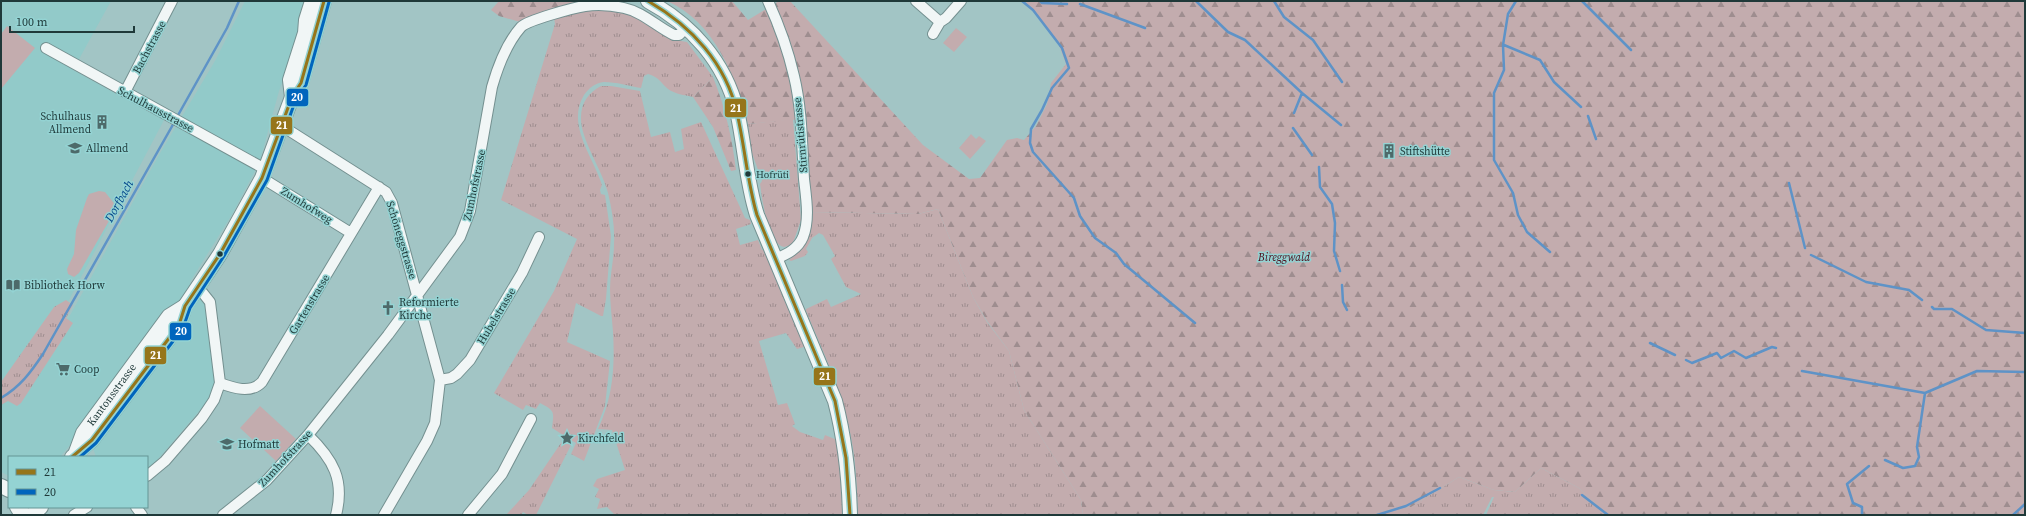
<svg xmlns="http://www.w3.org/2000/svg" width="2026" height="516" font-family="'Source Serif 4',serif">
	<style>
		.built { fill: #92cac9 }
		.grass { fill: url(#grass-tufts) }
		.forest { fill: url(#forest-firs) }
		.park { fill: #c3acae }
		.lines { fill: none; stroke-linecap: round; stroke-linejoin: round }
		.stream { stroke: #5e93c7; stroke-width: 2.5 }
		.street-casing { stroke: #749090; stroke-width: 12 }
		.secondary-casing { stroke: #749090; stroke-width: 16 }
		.street { stroke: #f1f6f6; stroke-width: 10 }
		.secondary { stroke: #f1f6f6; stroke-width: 14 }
		.bus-1-casing { stroke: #94d3d3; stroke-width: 6 }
		.bus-2-casing { stroke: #94d3d3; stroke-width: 6 }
		.bus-1 { stroke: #96751a; stroke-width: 3 }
		.bus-2 { stroke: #0065bd; stroke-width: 3 }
		.bus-dot { fill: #1f3939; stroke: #94d3d3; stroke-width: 1.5 }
		.labels { text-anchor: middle; stroke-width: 3; stroke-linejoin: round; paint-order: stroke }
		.bus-label { font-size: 10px; fill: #1f3939; stroke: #94d3d3; text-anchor: start }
		.street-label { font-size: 11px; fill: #1f3939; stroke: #94d3d3 }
		.poi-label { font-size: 11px; fill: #1f3939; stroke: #94d3d3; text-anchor: start }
		.park-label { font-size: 11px; font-style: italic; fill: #4e0b19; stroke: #94d3d3 }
		.water-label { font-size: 12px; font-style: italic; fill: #02458a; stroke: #94d3d3 }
		.line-badge { stroke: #94d3d3; stroke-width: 1.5 }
		.badge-label { font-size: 11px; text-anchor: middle; font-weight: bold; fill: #fff }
	</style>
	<defs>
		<pattern id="grass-tufts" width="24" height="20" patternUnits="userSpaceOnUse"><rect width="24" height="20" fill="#c3acae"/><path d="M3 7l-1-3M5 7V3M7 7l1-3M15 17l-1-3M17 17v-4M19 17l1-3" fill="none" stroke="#9e8d8f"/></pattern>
		<pattern id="forest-firs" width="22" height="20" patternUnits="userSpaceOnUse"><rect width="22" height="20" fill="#c3acae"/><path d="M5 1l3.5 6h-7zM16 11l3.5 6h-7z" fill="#9e8d8f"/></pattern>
	</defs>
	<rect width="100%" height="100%" fill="#a2c5c5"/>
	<path class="built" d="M3,1H111L73,70L164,120L49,338L54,344L159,155L215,61L245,1H312L279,91L260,161L233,213L190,282L208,307L215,379L213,395L153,465L147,471V457H96L93,448L71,444L60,457H9V476L1,472V3Z"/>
	<path class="grass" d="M601,8L618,9L648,22L675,40L687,42L713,77L693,97C684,95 675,94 668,89C660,82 659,77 648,74L644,76L641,88C629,86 616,82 604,82C595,83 589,88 584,95C566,125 593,156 602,185L600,190L601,194L605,195L611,236L606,299L603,316H601L576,303L567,342L610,361L605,406L584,461L571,454L576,443L552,428C554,411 555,411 540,403L536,409L526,405L523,410L494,393L554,291L577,239L501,200L555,24L554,17Z
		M601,86H611L640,91L651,137L670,132L675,152L684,149L681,129L701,122L745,218L750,220L751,224L736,229L740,245L758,240L762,250H764L807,346L797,349L786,333L759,341L778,405L787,403L795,424L792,426L800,432L823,440L825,435L837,440L845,515H615L607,507L597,509L600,499L595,497L599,489L593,486L597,479L625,470L612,430L598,429C613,397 615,367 613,332C612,318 610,304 610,289C610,274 614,259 614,244C615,227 612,210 608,193C602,169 580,139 581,117C581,103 589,92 601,86Z
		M793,119L801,220L794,240L791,245L784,247C768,244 762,198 760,184L762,181L752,153L748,124Z
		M938,209L973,297L987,322L1009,351L1024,410L1081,500L1083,515H858C857,488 856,459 850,432C841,390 823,351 806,311V309L827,299L831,307L861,294L846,287L831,259L835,256L823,235L819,233L812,238L806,249L808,252L805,256L791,261L789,260L799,251L810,212L918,214Z
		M66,300L73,305L66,318L73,323L21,403L17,406L8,401L1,405V382L54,307Z
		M563,440L571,445L536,515H528L523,512L521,515H506L529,490Z
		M1541,468L1579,488L1607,515H1486L1494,497H1492L1483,515H1375L1379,511L1411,507L1459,477L1494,490L1515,492Z"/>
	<path class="forest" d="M499,1H591L520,22L499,16L491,10Z
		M667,1H732L748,20L779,1H790L923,145L969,179L980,178L1007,140L1017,138L1024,140L1036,126L1047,104L1051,83L1066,64L1059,45L1025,1H2025V515H1607L1579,488L1541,468L1515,492L1494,490L1459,477L1411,507L1379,511L1375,515H1083L1081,500L1024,410L1009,351L987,321L973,297L938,209L918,214L810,212L802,119L748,124C737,79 714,21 667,1Z
		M713,77C725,107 732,137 736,170L731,171L713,127L693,97Z"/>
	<path class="park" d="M7,26L35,48L1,89V34Z
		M956,28L967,37L954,52L943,43Z
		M971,134L976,139L979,136L986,141L970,159L959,148Z
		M99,191L105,192L117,207L79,273L74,277L68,274L67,269L74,254L76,230L87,198L89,194Z
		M260,406L296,439L276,461L240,428Z"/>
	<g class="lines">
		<path class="stream" d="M1022,1L1033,10L1062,48L1069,68L1052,88L1042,110L1031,129L1030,143L1033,152L1074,198L1080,216L1095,238L1116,253L1124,264L1195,323
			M1040,1L1042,3L1067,4
			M1196,1L1228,32L1245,40L1302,93L1341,125
			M1274,1L1284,17L1313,40L1342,82
			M1516,1L1508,14L1503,45L1504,70L1494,93V160L1513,193L1518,215L1527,232L1550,252
			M1582,1L1631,50
			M1080,4L1145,28
			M1504,45L1540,60L1554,82L1581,107
			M1294,113L1302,93
			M1588,116L1596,139
			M177,117L227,28L239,1
			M1293,128L1312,155
			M1319,167L1320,187L1332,204L1335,223L1334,251L1340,271
			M1789,183L1805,248
			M1811,255L1866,282L1909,290L1922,300
			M1342,285L1343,302L1347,310
			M1932,307L1934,309H1952L1986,330L2025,333
			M1650,343L1675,355
			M1686,360L1692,363L1717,353L1721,358L1734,351L1746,358L1772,347L1776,348
			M1802,371L1925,393L1977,371L2025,372
			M1,398C20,387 31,372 43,354L175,121
			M1885,460L1903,468L1915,466L1919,457L1917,447L1925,393
			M1582,495L1608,515
			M1377,515L1406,506L1440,488
			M1862,515V507L1853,503L1847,484L1869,466
			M2013,515L2025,504"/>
		<defs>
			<path id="street" d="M768,1C779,25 788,50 794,76C802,109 802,145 804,179C806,197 810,219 803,237C798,249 787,254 776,259
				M916,1L940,22L933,34
				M940,22L946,18L961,1
				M46,48L265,169
				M125,92L172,1
				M282,126L386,192L392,203L440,380L435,423L427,441L384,515
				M262,178L351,233
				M440,380L451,378L457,374L470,360L522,273L539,237
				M220,383C233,388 251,394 262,382L379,187
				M308,435C333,459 345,480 336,515
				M147,476L165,461L202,418L214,400L220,383L210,302L198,287
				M136,507L142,515
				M74,515L87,507
				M223,515L267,480L308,435L388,335L460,237L470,211L492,87C498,66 506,44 521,27C528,20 573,8 585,6C597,4 611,5 624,8C643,12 657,27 674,35H679L687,27
				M468,515L502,474L531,419"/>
			<g id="secondary">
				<path d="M648,1C691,24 725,62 737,111C745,146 746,181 757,215L835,401C845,439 849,476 850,515"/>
				<path d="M292,97L290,80L305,33L306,20L312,1"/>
				<path id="s1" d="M76,452L83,433L169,316L185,306"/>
				<path d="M72,457L92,440L179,325L185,306L220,254L262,178L292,97L301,83L324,1"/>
				<path d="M1,486L9,490"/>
				<path d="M17,507L20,512L26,515"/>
				<path d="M31,515L35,513L41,507"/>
			</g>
		</defs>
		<use href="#street" class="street-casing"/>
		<use href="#secondary" class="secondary-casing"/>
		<use href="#street" class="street"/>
		<use href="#secondary" class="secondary"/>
		<defs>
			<path id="bus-1" d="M648,1C691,26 726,63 737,113C745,147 747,181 757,215L835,401L846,458L850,515
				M72,457L92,440L179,325L185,306L220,254L262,178L292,97L301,83L324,1"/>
			<path id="bus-2" d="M80,457L96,443L183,328L190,308L224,256L267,180L296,99L306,85L329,2"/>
		</defs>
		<use href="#bus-1" class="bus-1-casing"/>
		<use href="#bus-2" class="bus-2-casing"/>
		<use href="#bus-1" class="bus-1"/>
		<use href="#bus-2" class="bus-2"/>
	</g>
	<defs>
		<symbol id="building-bare" viewBox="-9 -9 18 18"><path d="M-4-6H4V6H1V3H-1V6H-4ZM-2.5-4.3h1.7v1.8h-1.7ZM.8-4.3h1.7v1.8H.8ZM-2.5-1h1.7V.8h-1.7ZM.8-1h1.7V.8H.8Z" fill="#4d6a6a" stroke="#94d3d3" stroke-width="2.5" paint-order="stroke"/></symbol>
		<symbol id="school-bare" viewBox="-9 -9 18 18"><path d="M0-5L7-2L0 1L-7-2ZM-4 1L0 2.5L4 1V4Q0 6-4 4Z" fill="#4d6a6a" stroke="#94d3d3" stroke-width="2.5" paint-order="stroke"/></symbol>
		<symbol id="library-bare" viewBox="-9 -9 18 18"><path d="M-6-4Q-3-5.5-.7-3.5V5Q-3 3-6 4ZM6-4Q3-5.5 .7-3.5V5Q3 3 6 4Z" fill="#4d6a6a" stroke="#94d3d3" stroke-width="2.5" paint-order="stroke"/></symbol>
		<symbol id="church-bare" viewBox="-9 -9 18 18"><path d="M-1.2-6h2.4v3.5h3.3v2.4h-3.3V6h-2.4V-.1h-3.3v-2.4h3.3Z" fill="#4d6a6a" stroke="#94d3d3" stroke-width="2.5" paint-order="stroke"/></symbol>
		<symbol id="supermarket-bare" viewBox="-9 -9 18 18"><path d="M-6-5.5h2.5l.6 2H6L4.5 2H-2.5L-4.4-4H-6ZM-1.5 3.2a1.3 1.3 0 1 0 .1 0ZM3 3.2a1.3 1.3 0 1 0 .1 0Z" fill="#4d6a6a" stroke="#94d3d3" stroke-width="2.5" paint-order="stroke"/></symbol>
		<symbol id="sight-bare" viewBox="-9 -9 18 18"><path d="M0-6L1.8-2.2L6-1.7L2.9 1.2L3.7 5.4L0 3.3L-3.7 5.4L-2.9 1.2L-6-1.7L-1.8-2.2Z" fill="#4d6a6a" stroke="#94d3d3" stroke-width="2.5" paint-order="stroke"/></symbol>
	</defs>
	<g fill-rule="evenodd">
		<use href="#building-bare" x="92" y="112" width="20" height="20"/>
		<use href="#school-bare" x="65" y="138" width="20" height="20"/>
		<use href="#building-bare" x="1379" y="141" width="20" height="20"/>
		<use href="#library-bare" x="3" y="275" width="20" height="20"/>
		<use href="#church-bare" x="378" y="298" width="20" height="20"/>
		<use href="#supermarket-bare" x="53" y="359" width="20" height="20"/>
		<use href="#sight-bare" x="557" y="428" width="20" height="20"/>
		<use href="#school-bare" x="217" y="434" width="20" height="20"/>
	</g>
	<g class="bus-dot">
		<circle cx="748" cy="174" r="3.5"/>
		<circle cx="220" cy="254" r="3.5"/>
	</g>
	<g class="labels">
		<g class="bus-label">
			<text x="756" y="178">Hofrüti</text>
		</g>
		<g class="street-label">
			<text transform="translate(149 47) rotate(-62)" y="4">Bachstrasse</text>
			<text transform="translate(156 109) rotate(28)" y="4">Schulhausstrasse</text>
			<text transform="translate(800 135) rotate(-95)" y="4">Stirnrütistrasse</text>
			<text transform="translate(474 185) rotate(-78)" y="4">Zumhofstrasse</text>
			<text transform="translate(307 205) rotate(32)" y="4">Zumhofweg</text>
			<text transform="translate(402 240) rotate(73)" y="4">Schöneggstrasse</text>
			<text transform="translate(309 304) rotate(-59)" y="4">Gartenstrasse</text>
			<text transform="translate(496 316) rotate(-59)" y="4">Hubelstrasse</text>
			<text dy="4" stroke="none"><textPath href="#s1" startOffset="68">Kantonsstrasse</textPath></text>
			<text transform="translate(285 458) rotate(-47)" y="4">Zumhofstrasse</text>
		</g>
		<g class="poi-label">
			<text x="91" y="120" text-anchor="end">Schulhaus<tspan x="91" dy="13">Allmend</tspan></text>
			<text x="86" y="152">Allmend</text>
			<text x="1400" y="155">Stiftshütte</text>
			<text x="24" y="289">Bibliothek Horw</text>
			<text x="399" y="306">Reformierte<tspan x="399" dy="13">Kirche</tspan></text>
			<text x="74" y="373">Coop</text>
			<text x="578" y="442">Kirchfeld</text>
			<text x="238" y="448">Hofmatt</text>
		</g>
		<g class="park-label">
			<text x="1284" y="261">Bireggwald</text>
		</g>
		<g class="water-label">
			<text transform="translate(119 201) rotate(-61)" y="4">Dorfbach</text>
		</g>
	</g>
	<g class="line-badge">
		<rect x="286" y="88" width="23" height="19" rx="4" fill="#0065bd"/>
		<rect x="724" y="98" width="23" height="20" rx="4" fill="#96751a"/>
		<rect x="270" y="116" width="23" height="19" rx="4" fill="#96751a"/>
		<rect x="169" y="322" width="23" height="19" rx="4" fill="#0065bd"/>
		<rect x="144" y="346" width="23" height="19" rx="4" fill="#96751a"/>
		<rect x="813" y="367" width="23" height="19" rx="4" fill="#96751a"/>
	</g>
	<g class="badge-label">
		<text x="297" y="101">20</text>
		<text x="736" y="112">21</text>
		<text x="282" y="129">21</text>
		<text x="181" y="335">20</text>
		<text x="156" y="359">21</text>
		<text x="825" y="380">21</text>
	</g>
	<rect width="2026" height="516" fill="none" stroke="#1f3939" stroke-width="4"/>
	<rect x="8" y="456" width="140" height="52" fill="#94d3d3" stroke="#659595"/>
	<rect x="16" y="469" width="20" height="6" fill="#96751a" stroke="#659595"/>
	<text x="44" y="476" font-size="12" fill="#1f3939">21</text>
	<rect x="16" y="489" width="20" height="6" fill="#0065bd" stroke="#659595"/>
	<text x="44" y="496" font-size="12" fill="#1f3939">20</text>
	<path d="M10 26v6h124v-6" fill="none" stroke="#1f3939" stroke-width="2"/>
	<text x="16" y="26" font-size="12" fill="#1f3939" stroke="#94d3d3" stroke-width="3" paint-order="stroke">100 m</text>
</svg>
